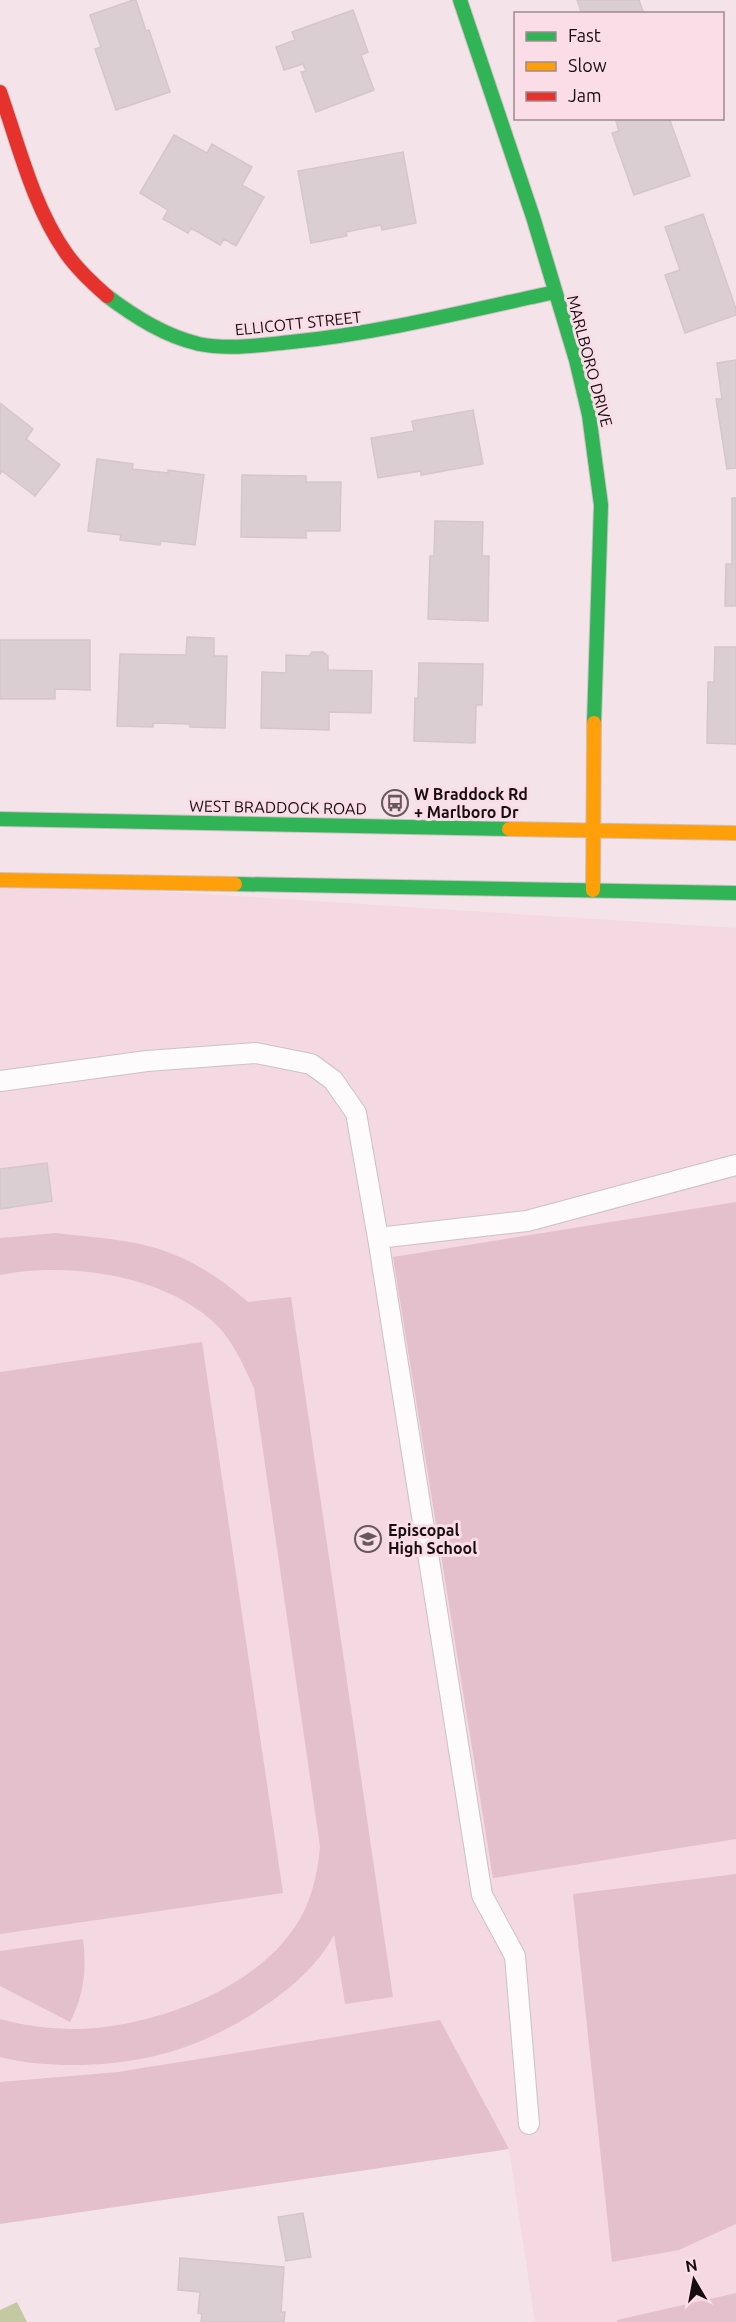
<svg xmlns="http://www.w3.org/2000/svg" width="736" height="2322" font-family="Ubuntu,sans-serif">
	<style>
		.built { fill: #f4d8e2 }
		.green { fill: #e4c0cc }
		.water { fill: #c4c9a1 }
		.building { fill: #dbced2; stroke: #d4c6cb; stroke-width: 1.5 }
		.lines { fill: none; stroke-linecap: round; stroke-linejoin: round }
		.lane-casing { stroke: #cec1c5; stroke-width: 22 }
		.fast-casing { stroke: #cec1c5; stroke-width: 16 }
		.slow-casing { stroke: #cec1c5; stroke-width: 16 }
		.jam-casing { stroke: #cec1c5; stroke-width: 16 }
		.lane { stroke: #fdfbfc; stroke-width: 20 }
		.fast { stroke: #30b455; stroke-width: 14 }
		.slow { stroke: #ff9f0a; stroke-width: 14 }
		.jam { stroke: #e5322d; stroke-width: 14 }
		.labels { text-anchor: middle; stroke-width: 6; stroke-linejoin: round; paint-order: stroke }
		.street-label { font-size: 16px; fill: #160d10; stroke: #fbdde7 }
		.poi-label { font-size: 16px; font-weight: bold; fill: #160d10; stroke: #fbdde7; text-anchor: start }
	</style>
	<rect width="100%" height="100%" fill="#f4e4e9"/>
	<path class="built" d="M0,881L736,928V2322H535L509,2149L0,2224Z"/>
	<path class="green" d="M736,1202V1839L493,1878L393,1257Z
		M56,1233C86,1237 118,1238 148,1246C185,1255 220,1277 248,1302L291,1297L393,1997L345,2004L334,1935C319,1963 295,1985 269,2003C207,2046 148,2065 72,2065C48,2065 23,2063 0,2057V2019C30,2027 63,2031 95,2028C170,2021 271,1982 305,1909C314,1889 318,1869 320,1847L254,1388C243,1364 231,1336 210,1319C158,1274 65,1262 0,1275V1238Z
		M202,1342L283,1893L0,1934V1372Z
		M736,1874V2224L679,2250L612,2262L573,1894Z
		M83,1939C87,1969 84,1995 70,2022L0,1986V1951Z
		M440,2020L509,2149L0,2224V2082L118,2072Z
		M736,2293V2322H617V2320Z"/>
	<path class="water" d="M17,2302L27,2322H0V2310Z"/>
	<path class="building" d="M133,0H136L146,31L149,30L170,92L116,110L95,49L101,47L90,15Z
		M577,0H639L644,14H582Z
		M353,10L368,52L361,55L374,90L316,112L301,72L306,71L303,64L284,70L276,47L295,40L292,32Z
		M615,118H669L690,176L634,195L612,133L619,131Z
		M174,135L207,153L212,144L252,167L242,185L264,197L236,246L224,239L220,245L191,228L188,233L163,219L168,210L140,193Z
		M403,152L416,223L382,230L381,225L346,232L347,236L311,243L298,171Z
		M703,214L736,309V315L685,333L665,275L680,270L665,227Z
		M736,360V468L727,469L716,399H722L717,363Z
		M0,403L33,429L26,439L60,465L35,496L2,471L0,474Z
		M473,410L483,464L421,475V471L378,478L371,438L414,431L412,421Z
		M97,459L133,464L132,469L168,473V470L204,475L195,545L161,541L160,545L120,540L121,535L88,531Z
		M242,475L306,476V482H341L340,531H306V538L241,537Z
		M732,498H736V606H725L726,564H732Z
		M435,521L483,522L482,556H489L488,621L428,619L430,556H434Z
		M187,637L214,638V656H227L225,728L190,727V724L153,723V727L117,726L120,654L186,655Z
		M0,640H90V690L55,689V699H0Z
		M715,647H736V744L707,743L708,682H714Z
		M312,652H323L328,656V670L372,671L371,713L329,712V730L261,728L262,672L286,673V655L309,656Z
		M419,663L483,664L482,705H476L475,743L414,741L415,698H418Z
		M47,1163L52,1201L0,1209V1169Z
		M303,2213L311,2257L286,2261L278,2217Z
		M180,2258L284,2267L281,2312H285L284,2322H201L202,2314L198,2313L200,2292L178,2290Z"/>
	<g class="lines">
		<defs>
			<path id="lane" d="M0,1081L147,1061L256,1053L311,1064L333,1080L356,1113L378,1238
				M529,2124L515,1956L482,1895L378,1238L527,1221L736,1165"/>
			<path id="fast" d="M460,0L533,217L576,360L589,415L601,505L594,723
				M107,296C135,317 165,336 199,344C229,350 261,345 291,342C380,333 467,311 555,292
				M0,819L509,829
				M235,884L736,893"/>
			<path id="slow" d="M509,829L736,833
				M0,880L235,884
				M593,890L594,723"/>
			<path id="jam" d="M0,92C19,146 33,206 66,253C77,269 92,283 107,296"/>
		</defs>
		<use href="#lane" class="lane-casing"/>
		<use href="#fast" class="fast-casing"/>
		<use href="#slow" class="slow-casing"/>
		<use href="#jam" class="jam-casing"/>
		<use href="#lane" class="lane"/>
		<use href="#fast" class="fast"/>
		<use href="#slow" class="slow"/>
		<use href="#jam" class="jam"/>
	</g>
	<defs>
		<symbol id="bus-ring" viewBox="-11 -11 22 22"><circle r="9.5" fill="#fbdde7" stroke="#64585c" stroke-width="1.5"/><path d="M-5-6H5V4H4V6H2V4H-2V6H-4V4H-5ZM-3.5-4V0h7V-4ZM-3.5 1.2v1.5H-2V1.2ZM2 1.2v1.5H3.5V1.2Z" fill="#64585c"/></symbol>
		<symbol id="school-ring" viewBox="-11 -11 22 22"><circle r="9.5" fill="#fbdde7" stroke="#64585c" stroke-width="1.5"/><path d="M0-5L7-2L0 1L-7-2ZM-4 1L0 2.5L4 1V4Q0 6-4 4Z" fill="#64585c"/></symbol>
	</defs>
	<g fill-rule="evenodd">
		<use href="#bus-ring" x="380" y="788" width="30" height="30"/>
		<use href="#school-ring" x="353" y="1524" width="30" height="30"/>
	</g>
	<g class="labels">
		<g class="street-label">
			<text transform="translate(298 323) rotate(-6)" y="6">ELLICOTT STREET</text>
			<text transform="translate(590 361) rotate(75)" y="6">MARLBORO DRIVE</text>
			<text transform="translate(278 807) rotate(1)" y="6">WEST BRADDOCK ROAD</text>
		</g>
		<g class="poi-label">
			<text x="414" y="800">W Braddock Rd<tspan x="414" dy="18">+ Marlboro Dr</tspan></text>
			<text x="388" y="1536">Episcopal<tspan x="388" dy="18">High School</tspan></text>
		</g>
	</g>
	<rect x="514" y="12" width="210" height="108" fill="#fbdde7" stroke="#9f8a91" stroke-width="1.5"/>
	<rect x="526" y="32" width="30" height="9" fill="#30b455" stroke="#9f8a91" stroke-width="1.5"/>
	<text x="568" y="42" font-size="18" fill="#160d10">Fast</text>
	<rect x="526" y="62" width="30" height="9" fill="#ff9f0a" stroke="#9f8a91" stroke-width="1.5"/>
	<text x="568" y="72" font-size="18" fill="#160d10">Slow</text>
	<rect x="526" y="92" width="30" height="9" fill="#e5322d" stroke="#9f8a91" stroke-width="1.5"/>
	<text x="568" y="102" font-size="18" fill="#160d10">Jam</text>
	<g transform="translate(694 2280) rotate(350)" stroke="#fbdde7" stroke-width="4.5" paint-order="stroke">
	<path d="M0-4.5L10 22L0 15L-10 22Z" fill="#160d10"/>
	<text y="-9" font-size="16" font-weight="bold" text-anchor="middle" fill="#160d10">N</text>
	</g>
</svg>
